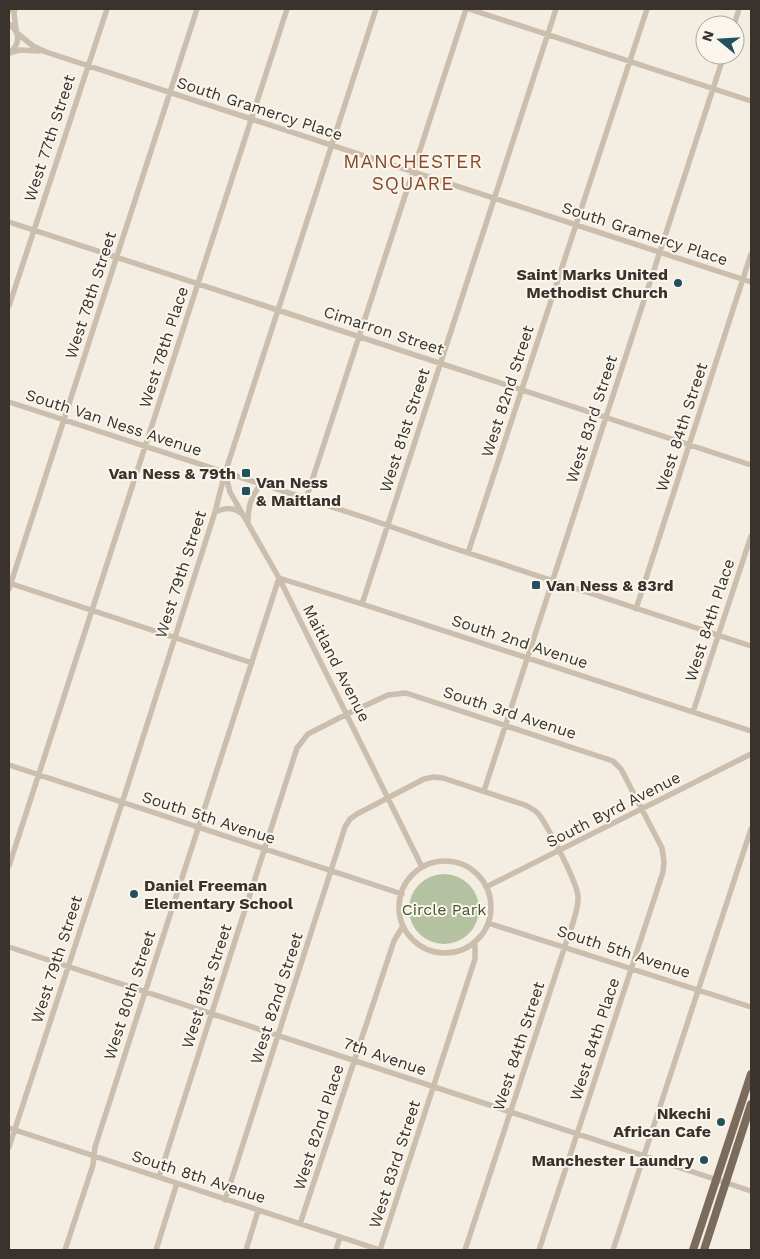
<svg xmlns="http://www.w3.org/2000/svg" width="760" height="1259" font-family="'Work Sans',sans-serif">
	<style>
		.green { fill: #b4c2a1 }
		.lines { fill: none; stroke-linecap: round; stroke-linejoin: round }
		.minor { stroke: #cbbead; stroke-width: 5.5 }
		.major { stroke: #7b6b5d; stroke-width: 8 }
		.poi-dot { fill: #22515b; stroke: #faf6ee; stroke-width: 2 }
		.labels { text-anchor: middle; stroke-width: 4; stroke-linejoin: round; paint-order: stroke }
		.street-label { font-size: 16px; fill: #3a322c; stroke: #faf6ee }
		.poi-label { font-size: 16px; font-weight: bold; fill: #3a322c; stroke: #faf6ee; text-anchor: end }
		.park-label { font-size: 16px; fill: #455830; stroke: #faf6ee }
		.quarter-label { font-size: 19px; letter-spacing: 1px; fill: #874827; stroke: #faf6ee }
	</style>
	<rect width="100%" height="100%" fill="#f3ede2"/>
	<path class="green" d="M409 909a35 35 0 1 1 70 0a35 35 0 1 1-70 0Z"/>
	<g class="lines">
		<path class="minor" d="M15,9L14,13L16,30
			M469,9L751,101
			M9,11L10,9
			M9,24C20,32 21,44 9,53
			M734,25L739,9
			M17,33L33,46L46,52L751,282
			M9,53L20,50L39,51
			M9,222L751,465
			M9,306L107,9
			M9,402L369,519L438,543L751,646
			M225,473L230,492L279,578L422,867
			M306,499L466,9
			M215,512C225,508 234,506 243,515
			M248,521C248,506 251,497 261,484
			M468,553L647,9
			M9,583L252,663
			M9,589L197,9
			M362,604L556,9
			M636,609L751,254
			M693,712L751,536
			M9,765L402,894
			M484,791L724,55
			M399 907a46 46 0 1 1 92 0a46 46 0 1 1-92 0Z
			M9,866L287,9
			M486,887L751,754
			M488,923L751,1007
			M9,947L751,1191
			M9,1128L380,1250
			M9,1147L122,803L215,512L225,473L376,9
			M159,1177L297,748L308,734L347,714L388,695L406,693L613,761L621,769L662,848L664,862L663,872L539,1250
			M225,1200L345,827L350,819L357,814L424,779L434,777L443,778L525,805C531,808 536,810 540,816C549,829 578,884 578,897C579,911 569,933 565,946L465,1250
			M300,1224L394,941L403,926
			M65,1250L93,1165L95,1147L279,578L362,604L751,731
			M156,1250L177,1183
			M246,1250L258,1211
			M336,1250L340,1237
			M380,1250L475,959V942
			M613,1250L751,829"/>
		<path class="major" d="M693,1250L751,1074
			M704,1250L751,1104"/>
	</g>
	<g class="poi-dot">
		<circle cx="678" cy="283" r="5"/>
		<rect x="241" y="468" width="10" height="10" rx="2.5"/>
		<rect x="241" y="486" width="10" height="10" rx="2.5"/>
		<rect x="531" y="580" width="10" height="10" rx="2.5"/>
		<circle cx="134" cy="894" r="5"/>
		<circle cx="721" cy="1122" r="5"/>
		<circle cx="704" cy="1160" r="5"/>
	</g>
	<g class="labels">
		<g class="street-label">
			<text transform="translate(260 108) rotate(18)" y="6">South Gramercy Place</text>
			<text transform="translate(49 138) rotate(-72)" y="6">West 77th Street</text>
			<text transform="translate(645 233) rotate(18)" y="6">South Gramercy Place</text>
			<text transform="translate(90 295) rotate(-72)" y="6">West 78th Street</text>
			<text transform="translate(384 330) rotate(18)" y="6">Cimarron Street</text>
			<text transform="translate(163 347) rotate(-72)" y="6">West 78th Place</text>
			<text transform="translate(507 391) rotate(-72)" y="6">West 82nd Street</text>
			<text transform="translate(591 419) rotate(-72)" y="6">West 83rd Street</text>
			<text transform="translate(114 422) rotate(18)" y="6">South Van Ness Avenue</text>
			<text transform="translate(681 427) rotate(-72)" y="6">West 84th Street</text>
			<text transform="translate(404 430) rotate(-72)" y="6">West 81st Street</text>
			<text transform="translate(180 574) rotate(-72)" y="6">West 79th Street</text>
			<text transform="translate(709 620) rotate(-72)" y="6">West 84th Place</text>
			<text transform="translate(520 641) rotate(18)" y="6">South 2nd Avenue</text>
			<text transform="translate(337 663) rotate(63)" y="6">Maitland Avenue</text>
			<text transform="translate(510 712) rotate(18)" y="6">South 3rd Avenue</text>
			<text transform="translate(613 809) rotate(-27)" y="6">South Byrd Avenue</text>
			<text transform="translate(209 817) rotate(18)" y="6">South 5th Avenue</text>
			<text transform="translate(624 951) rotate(18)" y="6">South 5th Avenue</text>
			<text transform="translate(56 959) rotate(-72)" y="6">West 79th Street</text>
			<text transform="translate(206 986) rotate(-72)" y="6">West 81st Street</text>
			<text transform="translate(129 995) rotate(-72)" y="6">West 80th Street</text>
			<text transform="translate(276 998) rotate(-72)" y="6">West 82nd Street</text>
			<text transform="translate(594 1039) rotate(-72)" y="6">West 84th Place</text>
			<text transform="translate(518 1046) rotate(-72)" y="6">West 84th Street</text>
			<text transform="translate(385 1056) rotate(19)" y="6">7th Avenue</text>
			<text transform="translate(318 1127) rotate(-72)" y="6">West 82nd Place</text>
			<text transform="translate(394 1164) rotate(-72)" y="6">West 83rd Street</text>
			<text transform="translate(199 1176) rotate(18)" y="6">South 8th Avenue</text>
		</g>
		<g class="poi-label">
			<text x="668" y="280">Saint Marks United<tspan x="668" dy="18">Methodist Church</tspan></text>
			<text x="236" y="479">Van Ness &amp; 79th</text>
			<text x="256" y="488" text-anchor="start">Van Ness<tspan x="256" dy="18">&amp; Maitland</tspan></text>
			<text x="546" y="591" text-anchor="start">Van Ness &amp; 83rd</text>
			<text x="144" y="891" text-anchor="start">Daniel Freeman<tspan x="144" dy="18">Elementary School</tspan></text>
			<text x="711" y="1119">Nkechi<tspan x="711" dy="18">African Cafe</tspan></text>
			<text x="694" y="1166">Manchester Laundry</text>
		</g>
		<g class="park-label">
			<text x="444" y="915">Circle Park</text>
		</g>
		<g class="quarter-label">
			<text x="413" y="168">MANCHESTER<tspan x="413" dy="22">SQUARE</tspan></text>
		</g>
	</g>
	<rect width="760" height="1259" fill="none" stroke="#3a322c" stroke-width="20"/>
	<g transform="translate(720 40) rotate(288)"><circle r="24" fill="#faf6ee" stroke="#ada8a0"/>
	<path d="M0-4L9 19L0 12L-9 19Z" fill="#22515b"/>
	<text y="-8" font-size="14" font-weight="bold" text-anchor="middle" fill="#3a322c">N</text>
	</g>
</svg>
